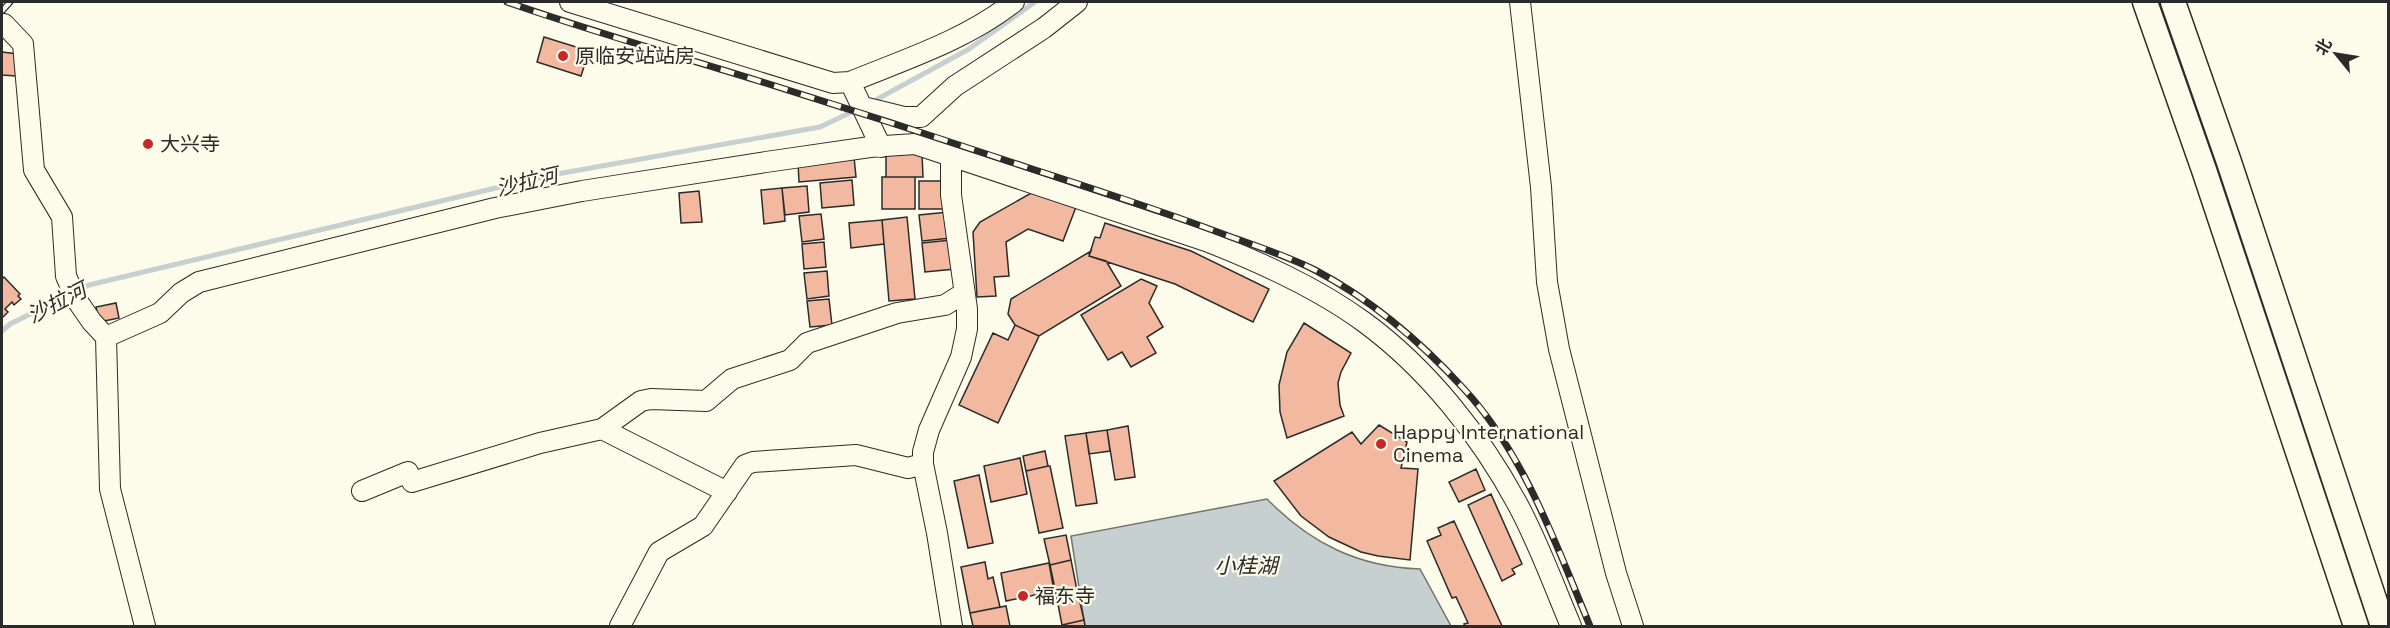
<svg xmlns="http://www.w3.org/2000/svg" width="2390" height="628" font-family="'Space Grotesk','Noto Sans SC',sans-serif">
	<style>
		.water { fill: #c7d0d0; stroke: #74746e; stroke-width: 1.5 }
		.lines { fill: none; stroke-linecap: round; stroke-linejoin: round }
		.stream { stroke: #c7d0d0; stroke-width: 5 }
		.building { fill: #f2b8a0; stroke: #2b2b2b; stroke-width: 1.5 }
		.minor-casing { stroke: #2b2b2b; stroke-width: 22 }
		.major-casing { stroke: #2b2b2b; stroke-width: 27 }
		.minor { stroke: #fdfbea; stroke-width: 20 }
		.major { stroke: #fdfbea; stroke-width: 24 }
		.rail-casing { stroke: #2b2b2b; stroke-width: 7 }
		.rail { stroke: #fdfbea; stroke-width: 4.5; stroke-dasharray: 14; stroke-linecap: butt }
		.poi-dot { fill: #c62828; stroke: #fdfbea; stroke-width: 2 }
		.labels { text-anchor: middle; stroke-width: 4.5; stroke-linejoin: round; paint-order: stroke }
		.poi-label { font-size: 20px; fill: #2b2b2b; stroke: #fdfbea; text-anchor: start }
		.water-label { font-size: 21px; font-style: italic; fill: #2b2b2b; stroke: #fdfbea }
	</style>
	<rect width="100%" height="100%" fill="#fdfbea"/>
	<path class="water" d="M1267,499C1310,543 1358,567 1420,569L1451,626H1085L1071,536Z"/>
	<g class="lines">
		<path class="stream" d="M872,102L969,49L1035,2
			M77,291L89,285L546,176L820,127L858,109
			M2,331L10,324L69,295"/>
	</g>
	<path class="building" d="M544,37L589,51L581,76L537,62Z
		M2,52L18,54L16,76L2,75Z
		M886,154H922L923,177H886Z
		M854,157L856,177L799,182L798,163Z
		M882,177H915V209H882Z
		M852,180L854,205L822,208L820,183Z
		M919,181H948V209H919Z
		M807,186L809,212L785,215L782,188Z
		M782,188L785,221L764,224L761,190Z
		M699,191L702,222L681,223L679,193Z
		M1033,192L1076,207L1063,241L1028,229L1006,242L1009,276L994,277L996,296L977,297L973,232L980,222Z
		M948,212L951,238L922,241L919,215Z
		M821,214L824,239L802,242L799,216Z
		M907,217L915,299L889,301L882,220Z
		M882,220L884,244L851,248L849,223Z
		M1105,223L1191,251L1269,289L1253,322L1175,284L1089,256L1095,237L1100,238Z
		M951,240L955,269L925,272L922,243Z
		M824,242L826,267L804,269L802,244Z
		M1091,251L1089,256L1106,261L1121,286L1039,336L1015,325L1008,314L1011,299Z
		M827,271L829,296L807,299L804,273Z
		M4,277L20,294L18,296L21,299L14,305L12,302L5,309L8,312L2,318V279Z
		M1141,279L1157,286L1149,303L1163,327L1147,337L1156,353L1131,367L1122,352L1108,360L1081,315Z
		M829,299L832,325L810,327L807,301Z
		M116,303L119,318L99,322L96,307Z
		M1304,323L1351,353L1341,372L1338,383L1340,405L1344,416L1287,438L1280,412L1279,385L1287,352Z
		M1015,325L1039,336L998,423L959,405L993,333L1008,340Z
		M1379,425L1407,442L1401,468L1418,469L1410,560L1378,556L1361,552L1329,537L1301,516L1274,481L1352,432L1361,444Z
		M1128,426L1135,477L1115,480L1107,430Z
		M1107,430L1110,451L1089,454L1086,433Z
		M1086,433L1097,503L1076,506L1065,436Z
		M1045,451L1048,466L1026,471L1023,456Z
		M1020,458L1027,494L991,502L984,466Z
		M1048,466H1050L1063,528L1039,533L1026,471Z
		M1476,469L1485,490L1459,502L1449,482Z
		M979,475L993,543L968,548L954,481Z
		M1491,494L1522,564L1512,569L1515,574L1502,581L1468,505Z
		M1454,521L1502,626H1465L1464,624L1468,623L1456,597L1452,598L1427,541L1441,535L1438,528Z
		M1066,535L1071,560L1050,565L1044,539Z
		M1071,560L1077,590L1056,594L1050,565Z
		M985,562L988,579L993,577L1000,607L970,613L961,567Z
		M1049,563L1054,591L1006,601L1001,573Z
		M1077,590L1084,620L1062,625L1056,594Z
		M1006,606L1010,626H973L970,613Z
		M1084,620L1085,626H1062V625Z"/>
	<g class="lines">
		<defs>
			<path id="minor" d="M570,2L833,83L850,82C906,59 966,40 1014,2
				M1520,2L1541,187L1547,282L1559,349L1616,573L1633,626
				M4,24L23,44L34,170L62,217L66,276L76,299L92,322L106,337L110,489L145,626
				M850,82L881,147
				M863,107L904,117H921L955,86L1044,28L1077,2
				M951,156V195L967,309V329L961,357L929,430L923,452V464L937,533L952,626
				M106,337L160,313L181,293L199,282L495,208L582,191L766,162L870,147L915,144L1206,241C1260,262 1316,287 1364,322C1427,368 1481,436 1518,505C1539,544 1554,586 1571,626
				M602,429L641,401L651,399L706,401L732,379L790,360L807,343L897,313L945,305L964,293
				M362,491L408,472L412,482L540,443L602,429L727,492
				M620,626L659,552L703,526L745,465L753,462L856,455L908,468L923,464"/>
			<path id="major" d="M2145,2L2204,170L2356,626
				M2173,2L2229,162L2383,626"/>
		</defs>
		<use href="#minor" class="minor-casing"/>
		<use href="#major" class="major-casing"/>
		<use href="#minor" class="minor"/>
		<use href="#major" class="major"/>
		<defs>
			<path id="rail" d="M507,2C590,31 675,55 759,81C849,109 939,138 1029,168C1094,189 1159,210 1223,234C1253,245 1285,255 1315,270C1370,299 1422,343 1464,389C1525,455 1556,545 1590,626
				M2,11L10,2"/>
		</defs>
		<use href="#rail" class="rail-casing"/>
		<use href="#rail" class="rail"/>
	</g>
	<g class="poi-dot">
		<circle cx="563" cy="56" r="6"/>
		<circle cx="148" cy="144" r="6"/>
		<circle cx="1381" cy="444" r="6"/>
		<circle cx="1023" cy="596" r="6"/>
	</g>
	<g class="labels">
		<g class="poi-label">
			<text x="575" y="63">原临安站站房</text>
			<text x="160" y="151">大兴寺</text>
			<text x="1393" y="439">Happy International<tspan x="1393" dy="23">Cinema</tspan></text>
			<text x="1035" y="603">福东寺</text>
		</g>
		<g class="water-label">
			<text transform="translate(527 182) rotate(-13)" y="7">沙拉河</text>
			<text transform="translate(57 303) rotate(-27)" y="7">沙拉河</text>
			<text x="1246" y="573">小桂湖</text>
		</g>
	</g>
	<rect width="2390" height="628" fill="none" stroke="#2b2b2b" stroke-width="6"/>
	<g transform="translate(2336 54) rotate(300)" stroke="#fdfbea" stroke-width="4.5" paint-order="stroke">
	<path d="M0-4.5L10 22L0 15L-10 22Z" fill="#2b2b2b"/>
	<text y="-9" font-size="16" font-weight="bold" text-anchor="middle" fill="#2b2b2b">北</text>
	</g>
</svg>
